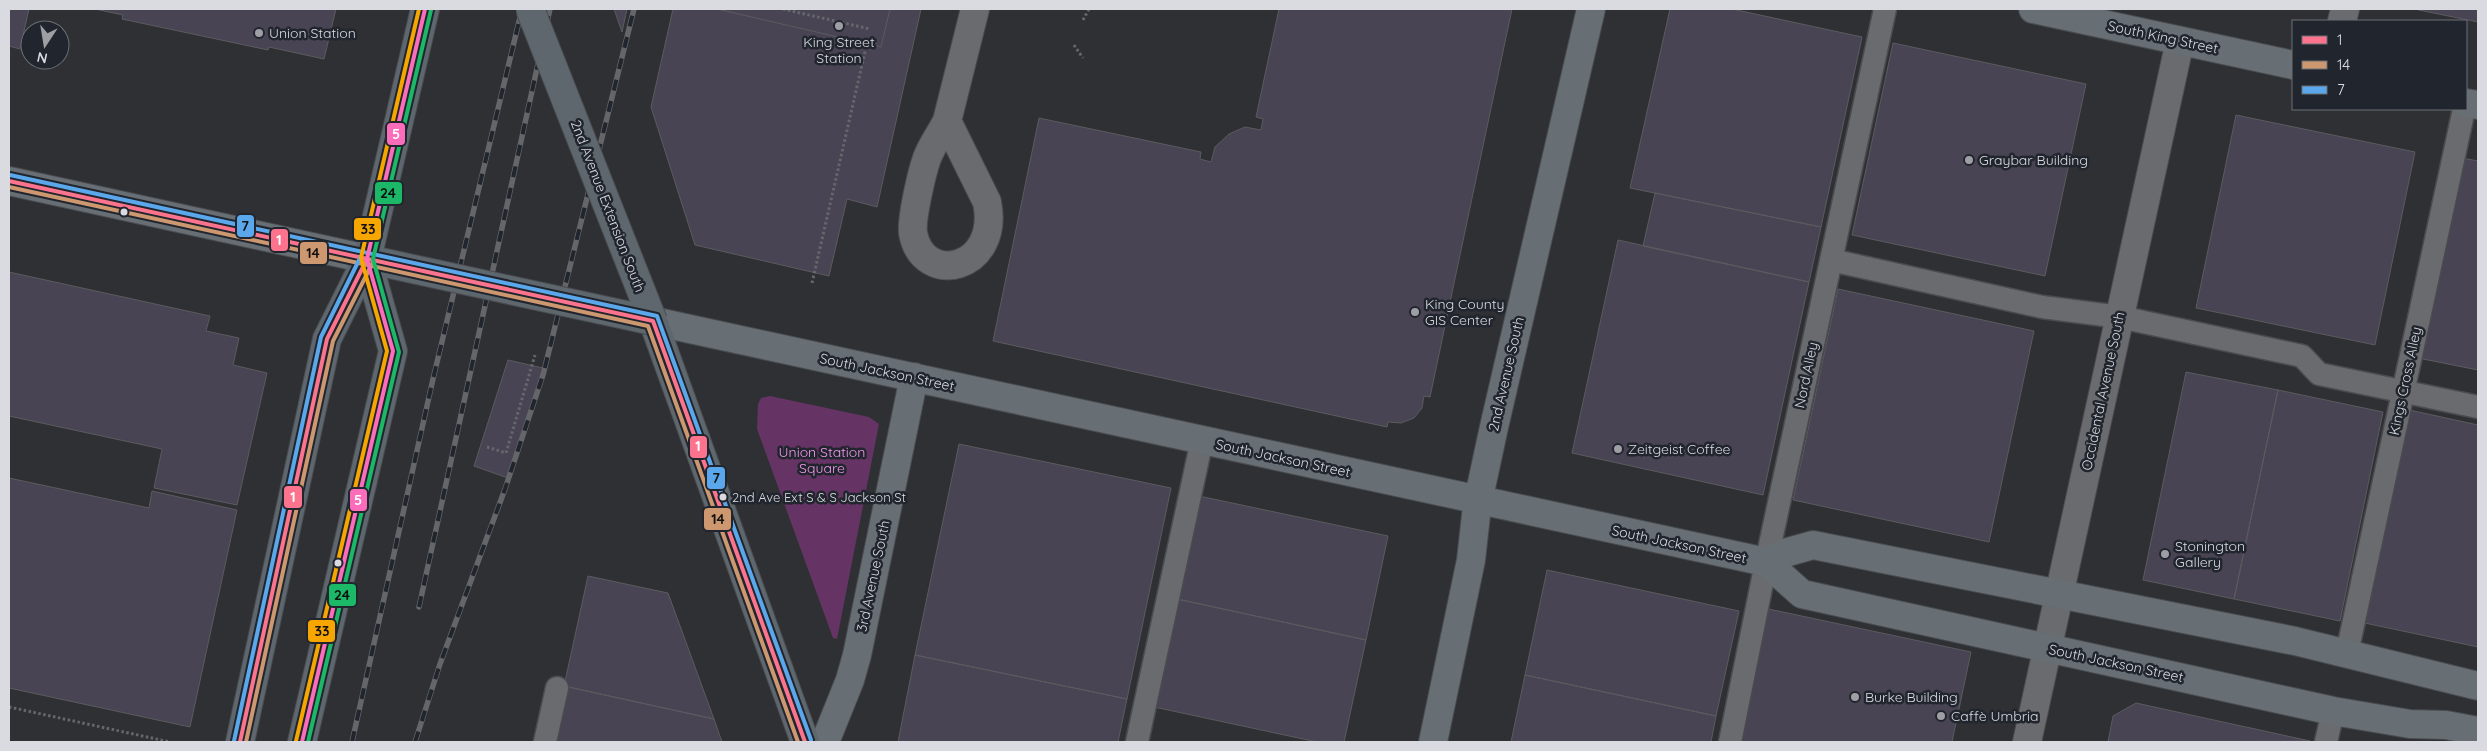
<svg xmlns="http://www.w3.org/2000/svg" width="2487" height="751" font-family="Quicksand,sans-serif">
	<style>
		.green { fill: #653464 }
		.building { fill: #494453; stroke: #5b5b5f }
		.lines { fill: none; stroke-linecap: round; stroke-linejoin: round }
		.lane-casing { stroke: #494b4f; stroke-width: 25 }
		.street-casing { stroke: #494b4f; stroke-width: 30 }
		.secondary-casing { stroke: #494b4f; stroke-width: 30 }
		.primary-casing { stroke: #494b4f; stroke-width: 30 }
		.path { stroke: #66676b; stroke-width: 3; stroke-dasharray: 2.5 2.5; stroke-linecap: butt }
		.lane { stroke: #6a6b6e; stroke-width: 22 }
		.street { stroke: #6a6b6e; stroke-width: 28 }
		.secondary { stroke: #676e74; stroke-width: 28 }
		.primary { stroke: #5e676e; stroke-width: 28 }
		.rail-casing { stroke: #646669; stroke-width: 5.5 }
		.rail { stroke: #21252d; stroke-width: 4; stroke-dasharray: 11; stroke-linecap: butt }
		.primary-bridge-casing { stroke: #494b4f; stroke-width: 30; stroke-linecap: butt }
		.primary-bridge { stroke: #5e676e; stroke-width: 28 }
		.bus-1-casing { stroke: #21252d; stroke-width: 8 }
		.bus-2-casing { stroke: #21252d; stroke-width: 8 }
		.bus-3-casing { stroke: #21252d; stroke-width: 8 }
		.bus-4-casing { stroke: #21252d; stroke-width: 8 }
		.bus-5-casing { stroke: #21252d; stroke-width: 8 }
		.bus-6-casing { stroke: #21252d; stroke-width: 8 }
		.bus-1 { stroke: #fc738d; stroke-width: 4 }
		.bus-2 { stroke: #cd976f; stroke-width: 4 }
		.bus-3 { stroke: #5aa8eb; stroke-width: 4 }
		.bus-4 { stroke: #fb6dba; stroke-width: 4 }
		.bus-5 { stroke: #1ab867; stroke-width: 4 }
		.bus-6 { stroke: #f7a600; stroke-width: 4 }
		.poi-dot { fill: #9d9fa4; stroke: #21252d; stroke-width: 2 }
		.bus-dot { fill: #d9dbe1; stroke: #21252d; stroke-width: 2 }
		.labels { text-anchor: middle; stroke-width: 5; stroke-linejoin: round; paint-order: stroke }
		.bus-label { font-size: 13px; fill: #d9dbe1; stroke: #21252d; text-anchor: start }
		.poi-label { font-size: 14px; fill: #d9dbe1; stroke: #21252d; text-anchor: start }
		.street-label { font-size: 14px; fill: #d9dbe1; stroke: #21252d }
		.park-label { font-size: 14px; fill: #f698ef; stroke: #21252d }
		.line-badge { stroke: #21252d; stroke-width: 2 }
		.badge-label { font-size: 14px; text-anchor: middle; font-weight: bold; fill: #fff }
		.pale-badge-label { font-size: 14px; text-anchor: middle; font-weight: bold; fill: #111 }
	</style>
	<rect width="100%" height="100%" fill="#2e3034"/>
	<path class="green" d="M770,396L869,417L879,424L837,639L833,638L757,429L758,404L761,398Z"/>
	<path class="building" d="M9,9H29L20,49L9,46Z
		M95,9H336L324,59L269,47L268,50L122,19L123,15Z
		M614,9H627L622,32Z
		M673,9H921L877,207L847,199L829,276L695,245L651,107Z
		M717,9H890L881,47Z
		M1279,9H1512L1430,397L1424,396L1422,408L1414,418L1401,423L1388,422L1387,427L993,341L1039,118L1201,152L1200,159L1211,162L1215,147L1229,134L1245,127L1261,130L1263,119L1256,117Z
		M1670,9H1732L1862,37L1821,227L1630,188Z
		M2414,9H2478V22Z
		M1893,43L2086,84L2045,276L1852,235Z
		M2236,115L2415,152L2375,345L2196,308Z
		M2457,157L2478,161V370L2418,358Z
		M1655,193L1821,227L1809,282L1643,246Z
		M1618,240L1809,282L1763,495L1572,453Z
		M9,272L210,316L206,331L239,338L233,365L267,373L237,505L154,488L162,449L9,416Z
		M1838,289L2034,331L1989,542L1793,500Z
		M508,360L543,368L508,478L474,466Z
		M2186,372L2278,390L2234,599L2143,580Z
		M2278,390L2383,412L2340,621L2234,599Z
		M2405,409L2478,425V647L2360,622Z
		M959,444L1171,488L1127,699L915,655Z
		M9,478L149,508L152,491L237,510L190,727L9,688Z
		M1199,496L1388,536L1366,640L1177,599Z
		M1547,570L1739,611L1716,716L1525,675Z
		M588,576L668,593L714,719L564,686Z
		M1177,599L1366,640L1344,742H1317L1154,707Z
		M1764,608L1971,652L1952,742H1740Z
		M915,655L1127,699L1118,742H898Z
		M1525,675L1716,716L1711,742H1511Z
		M564,686L714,719L722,742H553Z
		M2136,703L2310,741L2108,742L2113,716Z"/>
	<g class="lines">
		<defs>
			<path id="lane" d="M1831,260L2042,307L2120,317L2302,356L2319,374L2478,407
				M2347,653L2464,109
				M545,742L557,688
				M1137,742L1202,440
				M1730,742L1765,568L1885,9
				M2326,742L2333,711"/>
			<path id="street" d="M2342,21L2345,9
				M947,121L987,202C1001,270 923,288 913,233C911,219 922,172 927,158C932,145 941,133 947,121Z
				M947,121L975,9
				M2027,742L2180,41"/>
			<path id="secondary" d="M2033,9L2293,65
				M2466,103L2478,105
				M9,181L367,259
				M653,321L1766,562L1802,594L2333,711L2410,724L2446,725L2478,731
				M1766,562L1788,552L1813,545L2295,641L2478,686
				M825,742L850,680L857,655L914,377
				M1433,742L1471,560L1477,506L1494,427L1591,9"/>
			<path id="primary" d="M367,259L436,274
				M653,321L805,742
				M240,742L327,339L367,259L425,9
				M302,742L393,351L367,259"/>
		</defs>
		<use href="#lane" class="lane-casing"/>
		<use href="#street" class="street-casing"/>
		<use href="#secondary" class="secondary-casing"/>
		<use href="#primary" class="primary-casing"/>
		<path class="path" d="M783,9L870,29
			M1083,20L1089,9
			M1074,45L1083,58
			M812,283L867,43
			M487,447L506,453L535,355
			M9,707L170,742"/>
		<use href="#lane" class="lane"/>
		<use href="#street" class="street"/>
		<use href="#secondary" class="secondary"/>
		<use href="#primary" class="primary"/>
		<defs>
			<path id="rail" d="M419,607L550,9
				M352,742L433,379L522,9
				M415,742L440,664L505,489L543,375L634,9"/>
		</defs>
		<use href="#rail" class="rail-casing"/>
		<use href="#rail" class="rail"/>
		<defs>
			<path id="primary-bridge" d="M530,9L653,321
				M436,274L653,321"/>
		</defs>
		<use href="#primary-bridge" class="primary-bridge-casing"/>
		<use href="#primary-bridge" class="primary-bridge"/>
		<defs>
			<path id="bus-1" d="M9,181L653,321L805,742
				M240,742L327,339L367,259"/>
			<path id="bus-2" d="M9,187L648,326L798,742
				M246,742L333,341L373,262"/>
			<path id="bus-3" d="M10,175L657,316L811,740
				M234,741L321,337L361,256"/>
			<path id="bus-4" d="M367,259L425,9
				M302,742L393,351L367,259"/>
			<path id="bus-5" d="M308,742L399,352L373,259L431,10"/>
			<path id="bus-6" d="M296,741L387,351L361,258L419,9"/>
		</defs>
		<use href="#bus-1" class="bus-1-casing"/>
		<use href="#bus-2" class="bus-2-casing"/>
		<use href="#bus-3" class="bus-3-casing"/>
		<use href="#bus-4" class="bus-4-casing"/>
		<use href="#bus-5" class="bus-5-casing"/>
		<use href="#bus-6" class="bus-6-casing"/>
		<use href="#bus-1" class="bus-1"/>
		<use href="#bus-2" class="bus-2"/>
		<use href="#bus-3" class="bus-3"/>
		<use href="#bus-4" class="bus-4"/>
		<use href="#bus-5" class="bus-5"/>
		<use href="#bus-6" class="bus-6"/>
	</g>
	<g class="poi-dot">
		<circle cx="839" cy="26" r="5"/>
		<circle cx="259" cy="33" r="5"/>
		<circle cx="1969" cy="160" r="5"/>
		<circle cx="1415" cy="312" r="5"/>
		<circle cx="1618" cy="449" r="5"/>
		<circle cx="2165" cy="554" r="5"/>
		<circle cx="1855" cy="697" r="5"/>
		<circle cx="1941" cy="716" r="5"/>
	</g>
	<g class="bus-dot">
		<circle cx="124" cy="212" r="4.5"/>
		<circle cx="723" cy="497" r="4.5"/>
		<circle cx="338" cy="563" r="4.5"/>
	</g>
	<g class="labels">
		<g class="bus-label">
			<text x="732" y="502">2nd Ave Ext S &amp; S Jackson St</text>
		</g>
		<g class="poi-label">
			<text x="269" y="38">Union Station</text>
			<text x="839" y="47" text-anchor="middle">King Street<tspan x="839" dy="16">Station</tspan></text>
			<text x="1979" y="165">Graybar Building</text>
			<text x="1425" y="309">King County<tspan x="1425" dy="16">GIS Center</tspan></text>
			<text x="1628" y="454">Zeitgeist Coffee</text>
			<text x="2175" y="551">Stonington<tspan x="2175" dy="16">Gallery</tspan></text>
			<text x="1865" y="702">Burke Building</text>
			<text x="1951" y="721">Caffè Umbria</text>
		</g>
		<g class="street-label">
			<text transform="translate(2163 37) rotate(12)" y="5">South King Street</text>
			<text transform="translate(608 206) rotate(69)" y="5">2nd Avenue Extension South</text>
			<text transform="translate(887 372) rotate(12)" y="5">South Jackson Street</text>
			<text transform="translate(1506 374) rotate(-77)" y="5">2nd Avenue South</text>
			<text transform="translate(1806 375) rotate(-78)" y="5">Nord Alley</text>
			<text transform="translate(2405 381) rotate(-78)" y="5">Kings Cross Alley</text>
			<text transform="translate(2103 391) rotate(-78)" y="5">Occidental Avenue South</text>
			<text transform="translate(1283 458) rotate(12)" y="5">South Jackson Street</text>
			<text transform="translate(1679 544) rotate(12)" y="5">South Jackson Street</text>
			<text transform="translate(873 576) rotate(-78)" y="5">3rd Avenue South</text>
			<text transform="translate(2116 663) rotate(12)" y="5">South Jackson Street</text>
		</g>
		<g class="park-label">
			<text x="822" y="457">Union Station<tspan x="822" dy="16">Square</tspan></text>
		</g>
	</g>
	<g class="line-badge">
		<rect x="386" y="122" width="20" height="24" rx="5" fill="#fb6dba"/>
		<rect x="374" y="181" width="29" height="24" rx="5" fill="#1ab867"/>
		<rect x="236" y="214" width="19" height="24" rx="5" fill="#5aa8eb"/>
		<rect x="353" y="217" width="29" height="24" rx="5" fill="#f7a600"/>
		<rect x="270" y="228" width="19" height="24" rx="5" fill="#fc738d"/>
		<rect x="299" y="241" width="29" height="24" rx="5" fill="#cd976f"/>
		<rect x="689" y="435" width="19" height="24" rx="5" fill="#fc738d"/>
		<rect x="706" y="466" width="20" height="24" rx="5" fill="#5aa8eb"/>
		<rect x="283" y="485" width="20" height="24" rx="5" fill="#fc738d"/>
		<rect x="349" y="488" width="19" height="24" rx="5" fill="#fb6dba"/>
		<rect x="703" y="507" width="29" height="24" rx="5" fill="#cd976f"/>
		<rect x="328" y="583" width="29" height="24" rx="5" fill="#1ab867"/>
		<rect x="307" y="619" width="29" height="24" rx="5" fill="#f7a600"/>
	</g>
	<g class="badge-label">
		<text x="396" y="139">5</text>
		<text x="279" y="245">1</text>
		<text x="698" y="451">1</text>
		<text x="293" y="502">1</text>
		<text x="358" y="505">5</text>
	</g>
	<g class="pale-badge-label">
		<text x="388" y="198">24</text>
		<text x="245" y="231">7</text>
		<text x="368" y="234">33</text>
		<text x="313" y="258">14</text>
		<text x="716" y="483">7</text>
		<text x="718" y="524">14</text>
		<text x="342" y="600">24</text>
		<text x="322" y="636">33</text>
	</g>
	<rect width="2487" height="751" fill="none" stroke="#d9dbe1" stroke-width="20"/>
	<rect x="2292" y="20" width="175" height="90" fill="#21252d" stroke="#6b6e75"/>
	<rect x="2302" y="36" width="25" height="8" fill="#fc738d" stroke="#6b6e75"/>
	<text x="2337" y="45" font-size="15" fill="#d9dbe1">1</text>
	<rect x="2302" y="61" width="25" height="8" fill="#cd976f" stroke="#6b6e75"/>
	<text x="2337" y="70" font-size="15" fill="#d9dbe1">14</text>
	<rect x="2302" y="86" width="25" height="8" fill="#5aa8eb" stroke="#6b6e75"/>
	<text x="2337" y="95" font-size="15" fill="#d9dbe1">7</text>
	<g transform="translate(45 45) rotate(192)"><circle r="24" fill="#21252d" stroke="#6b6e75"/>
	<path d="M0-4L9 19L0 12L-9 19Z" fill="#9d9fa4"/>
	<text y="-8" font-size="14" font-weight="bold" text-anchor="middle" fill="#d9dbe1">N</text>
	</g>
</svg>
